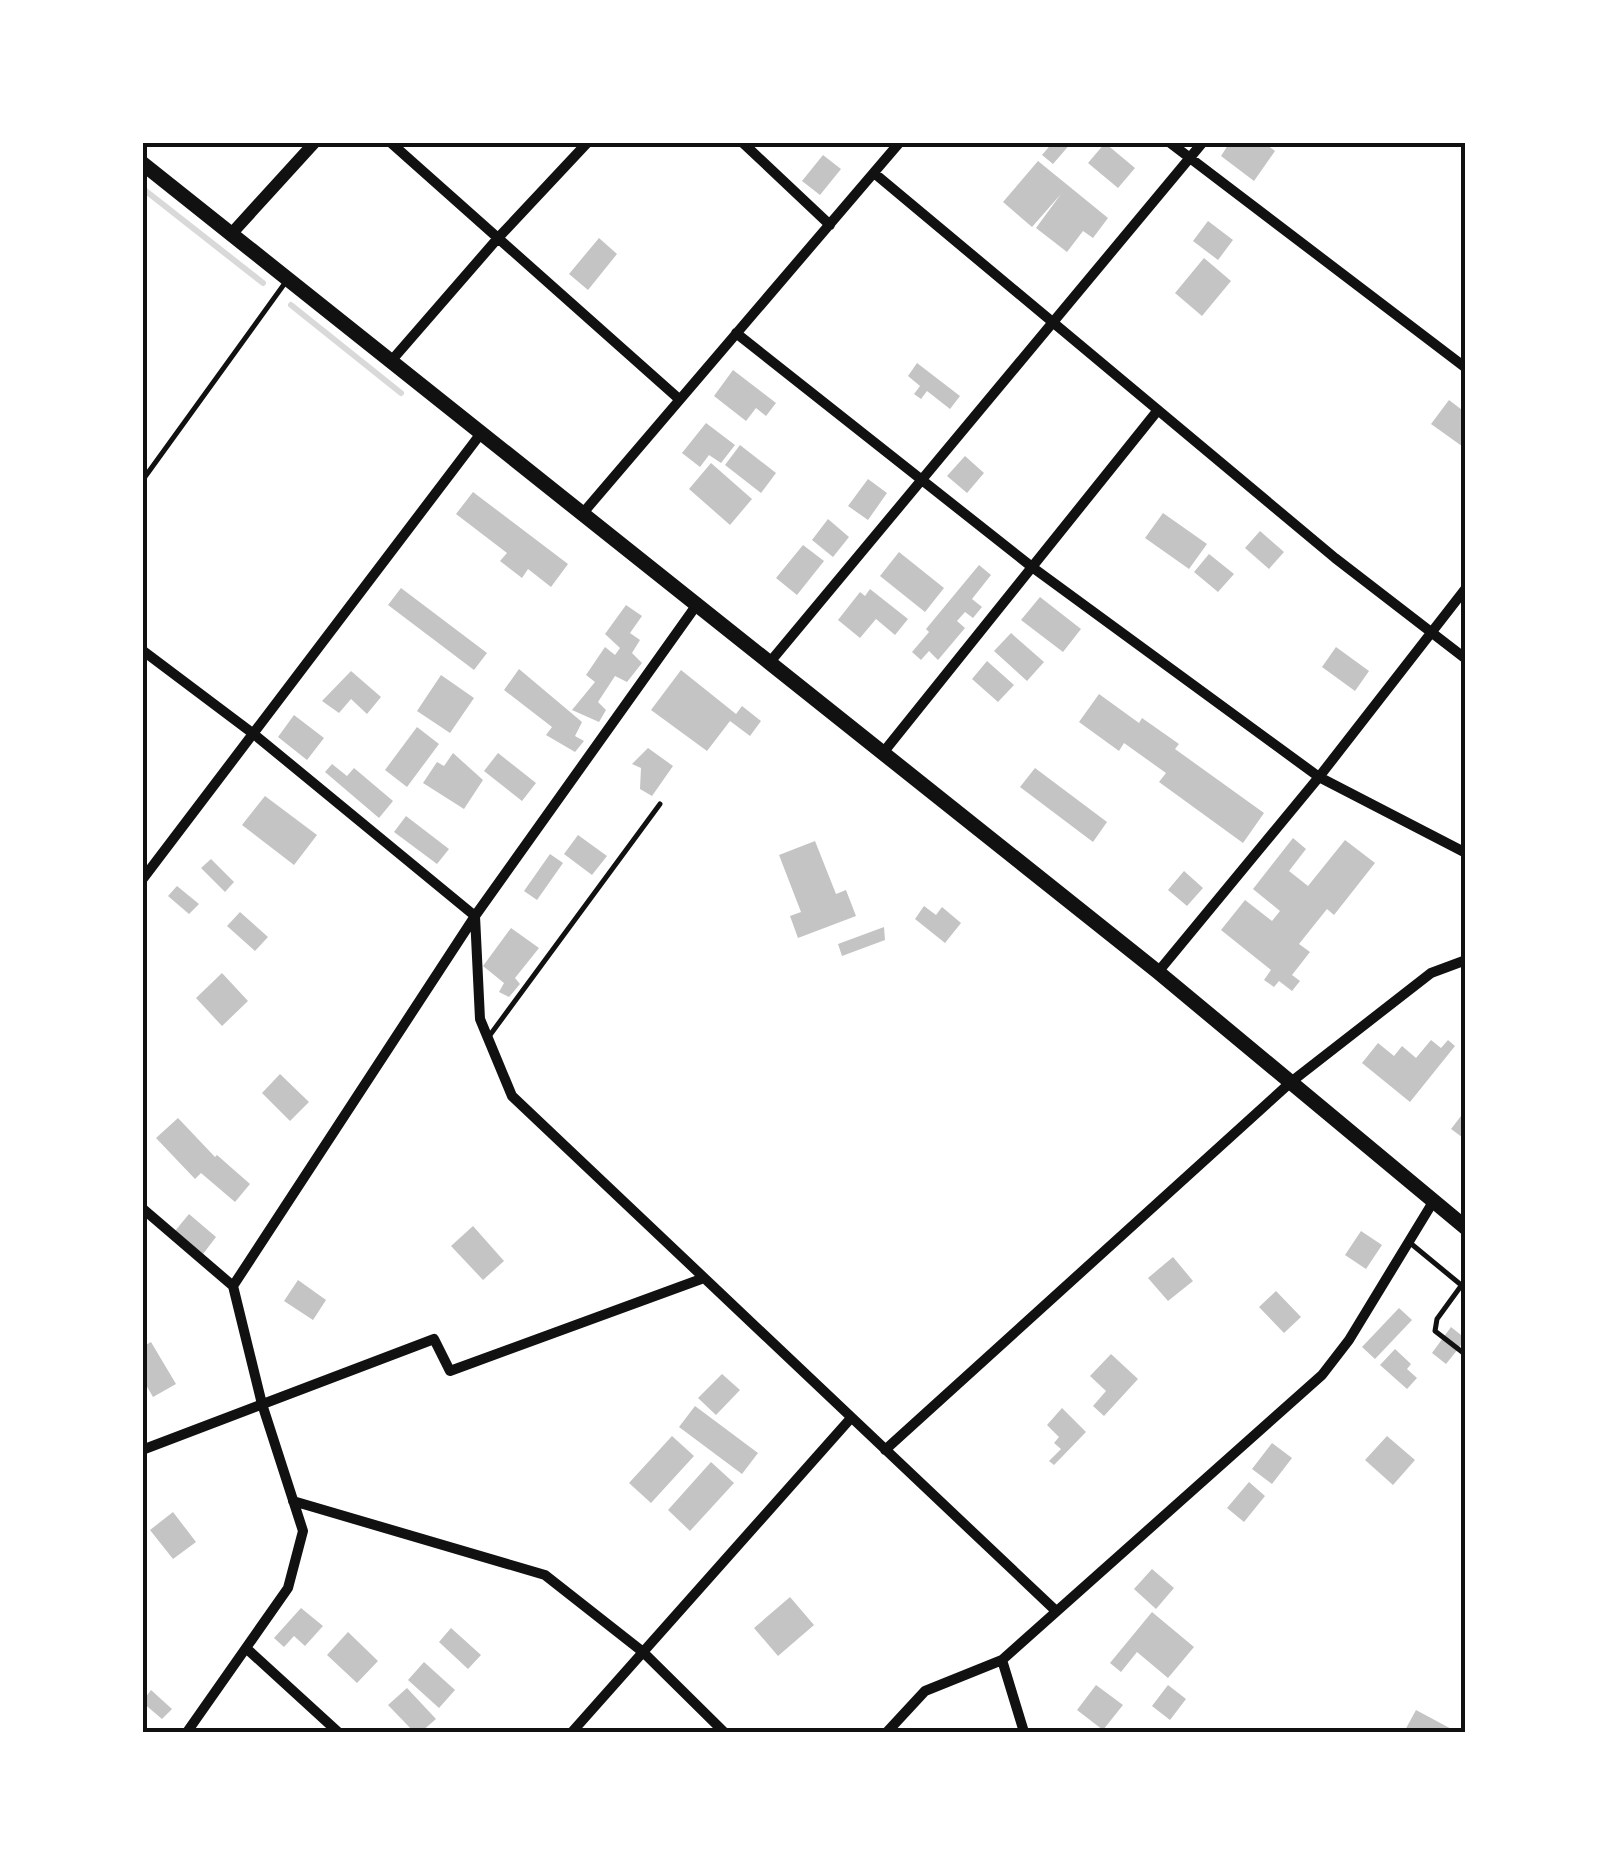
<svg xmlns="http://www.w3.org/2000/svg" width="1608" height="1875" font-family="Arial,sans-serif">
	<style>
		.lines { fill: none; stroke-linecap: round; stroke-linejoin: round }
		.stream { stroke: #d9d9d9; stroke-width: 6 }
		.building { fill: #c4c4c4 }
		.service { stroke: #111; stroke-width: 5 }
		.minor { stroke: #111; stroke-width: 10 }
		.tertiary { stroke: #111; stroke-width: 12 }
		.primary { stroke: #111; stroke-width: 15 }
		.neatline { fill: none; stroke: #111; stroke-width: 4 }
	</style>
	<rect width="100%" height="100%" fill="#fff"/>
	<g class="lines">
		<path class="stream" d="M142,188L263,283
			M291,305L401,393"/>
	</g>
	<path class="building" d="M1053,142H1072L1053,164L1042,155Z
		M1230,142H1263L1275,151L1254,181L1221,156Z
		M1105,143L1135,168L1118,188L1088,163Z
		M823,155L841,169L820,195L802,181Z
		M1038,161L1108,218L1093,238L1083,231L1067,252L1036,228L1061,194L1032,227L1003,202Z
		M1208,221L1233,240L1218,260L1193,241Z
		M599,238L617,254L588,290L569,274Z
		M1204,258L1231,281L1202,316L1175,293Z
		M917,363L960,396L950,409L927,391L921,399L914,394L920,386L908,376Z
		M733,370L776,403L766,416L756,408L746,421L714,396Z
		M1449,400L1466,413V449L1431,424Z
		M706,423L735,445L721,463L709,455L700,467L682,453Z
		M740,445L776,473L761,493L725,465Z
		M965,456L984,473L967,493L947,476Z
		M711,463L752,499L730,525L689,489Z
		M868,479L887,493L868,520L848,506Z
		M473,492L568,564L551,587L528,569L522,578L500,561L507,553L456,514Z
		M1163,513L1207,544L1189,569L1145,538Z
		M828,519L849,537L833,557L812,540Z
		M1260,531L1284,552L1269,569L1245,548Z
		M803,545L824,561L797,595L776,578Z
		M899,552L944,588L925,612L880,576Z
		M1209,554L1234,574L1218,592L1194,572Z
		M979,565L991,575L972,599L982,607L973,618L965,612L957,621L965,628L938,660L929,651L921,660L912,652L929,632L926,629Z
		M401,588L487,653L474,670L388,605Z
		M870,589L908,619L895,635L876,619L860,638L838,620L860,592L865,596Z
		M1040,597L1081,629L1063,652L1021,620Z
		M626,605L642,616L630,633L640,640L632,653L642,663L627,682L615,676L598,702L606,710L599,722L572,710L595,682L586,675L605,647L615,655L620,648L605,634Z
		M1011,633L1044,662L1027,681L994,651Z
		M1336,647L1369,671L1355,691L1322,667Z
		M987,661L1014,685L998,702L972,679Z
		M519,669L582,722L575,736L584,741L575,752L546,735L552,727L504,690Z
		M681,670L736,714L742,706L761,721L750,736L730,721L707,751L651,710Z
		M351,671L381,697L367,714L351,699L339,713L322,701Z
		M441,675L474,698L450,733L417,711Z
		M1099,694L1139,723L1142,718L1179,744L1175,749L1264,813L1243,843L1159,782L1166,773L1124,743L1119,751L1079,722Z
		M294,715L324,738L307,760L278,737Z
		M417,727L439,744L407,787L385,770Z
		M648,748L673,766L652,796L640,789L641,768L632,764Z
		M453,753L483,780L464,809L423,783L437,762L444,766Z
		M498,753L536,783L522,801L484,771Z
		M332,764L347,776L354,768L393,801L379,818L325,772Z
		M1035,768L1107,822L1093,842L1020,787Z
		M265,796L317,835L294,865L242,825Z
		M406,816L449,849L437,864L394,832Z
		M578,835L607,856L592,875L564,854Z
		M1293,838L1306,849L1289,871L1308,886L1345,840L1375,863L1334,915L1327,909L1299,944L1310,952L1292,975L1300,981L1292,991L1279,981L1274,987L1264,980L1271,970L1221,930L1245,900L1272,921L1280,911L1253,889Z
		M815,841L836,894L846,890L856,916L798,938L790,916L801,912L779,855Z
		M550,854L563,863L537,900L524,891Z
		M211,859L234,882L225,892L201,868Z
		M1184,871L1203,888L1187,906L1168,890Z
		M177,886L199,904L189,914L168,896Z
		M924,906L936,915L942,907L961,923L945,943L915,919Z
		M240,912L268,937L255,951L227,926Z
		M884,927L885,940L842,956L838,944Z
		M511,928L539,948L515,978L520,984L509,997L499,992L504,983L483,966Z
		M222,973L248,1001L222,1026L196,998Z
		M1431,1040L1441,1048L1448,1040L1455,1046L1410,1102L1362,1063L1378,1043L1394,1056L1402,1046L1416,1058Z
		M280,1074L309,1102L290,1121L262,1093Z
		M1461,1116L1466,1120V1140L1451,1129Z
		M178,1118L215,1157L217,1155L250,1184L235,1202L201,1173L195,1179L156,1138Z
		M189,1214L216,1237L203,1254L175,1231Z
		M473,1226L504,1261L483,1280L451,1246Z
		M1361,1231L1382,1245L1366,1269L1345,1255Z
		M1173,1257L1193,1281L1168,1301L1148,1278Z
		M298,1280L326,1300L313,1320L284,1301Z
		M1276,1291L1301,1317L1284,1333L1259,1307Z
		M1399,1308L1412,1320L1375,1359L1362,1347Z
		M1451,1327L1466,1339L1446,1364L1432,1353Z
		M151,1342L176,1384L153,1397L142,1378V1347Z
		M1395,1349L1411,1364L1407,1369L1417,1378L1407,1389L1380,1365Z
		M1111,1354L1138,1379L1104,1416L1093,1406L1106,1391L1090,1376Z
		M722,1374L740,1390L716,1415L698,1398Z
		M695,1406L758,1453L742,1474L679,1427Z
		M1062,1408L1086,1432L1054,1465L1049,1461L1061,1449L1054,1443L1059,1437L1047,1425Z
		M672,1436L694,1456L651,1503L629,1483Z
		M1387,1436L1415,1460L1393,1485L1365,1460Z
		M1272,1443L1292,1458L1272,1484L1252,1469Z
		M711,1462L734,1483L690,1531L668,1510Z
		M1249,1482L1265,1496L1244,1522L1227,1508Z
		M173,1512L196,1542L173,1559L150,1530Z
		M1152,1569L1174,1588L1156,1609L1134,1589Z
		M790,1597L814,1625L778,1656L754,1628Z
		M301,1608L323,1626L305,1646L294,1636L284,1647L274,1638Z
		M1152,1612L1194,1647L1168,1678L1137,1652L1121,1672L1110,1663Z
		M451,1628L481,1655L468,1669L439,1642Z
		M348,1632L378,1661L357,1683L327,1655Z
		M424,1662L455,1690L439,1708L408,1680Z
		M1096,1685L1123,1705L1103,1730L1077,1710Z
		M1168,1685L1186,1699L1170,1720L1152,1706Z
		M407,1688L436,1719L421,1732H414L388,1705Z
		M151,1690L172,1709L162,1719L142,1702Z
		M1416,1710L1457,1732H1404Z"/>
	<g class="lines">
		<path class="service" d="M142,481L285,283
			M490,1035L660,804
			M1409,1242L1466,1289
			M1461,1286L1437,1319L1435,1331L1466,1355"/>
		<path class="minor" d="M390,142L679,399
			M742,142L830,225
			M1169,142L1466,368
			M874,173L1335,558L1466,659
			M736,333L1032,567L1319,777L1466,853
			M392,360L498,238L588,142
			M583,513L900,142
			M142,650L255,735L475,916L480,1019L512,1096L1055,1610
			M770,662L1203,142
			M882,754L1158,410
			M142,880L482,432
			M1158,972L1319,777L1466,588
			M142,1208L233,1286L262,1404L303,1531L288,1588L187,1732
			M233,1286L475,916L698,603
			M142,1450L434,1339L450,1371L704,1278
			M885,1450L1291,1082L1431,973L1466,960
			M293,1501L545,1575L643,1652L724,1732
			M246,1648L338,1732
			M572,1732L851,1418
			M887,1732L925,1691L1002,1660
			M1024,1732L1002,1660L1322,1375L1349,1340L1433,1202"/>
		<path class="tertiary" d="M233,232L315,142"/>
		<path class="primary" d="M142,163L1158,972L1466,1228"/>
	</g>
	<rect width="1608" height="1875" fill="none" stroke="#ffffff" stroke-width="290"/>
	<rect x="145" y="145" width="1318" height="1585" class="neatline"/>
</svg>
